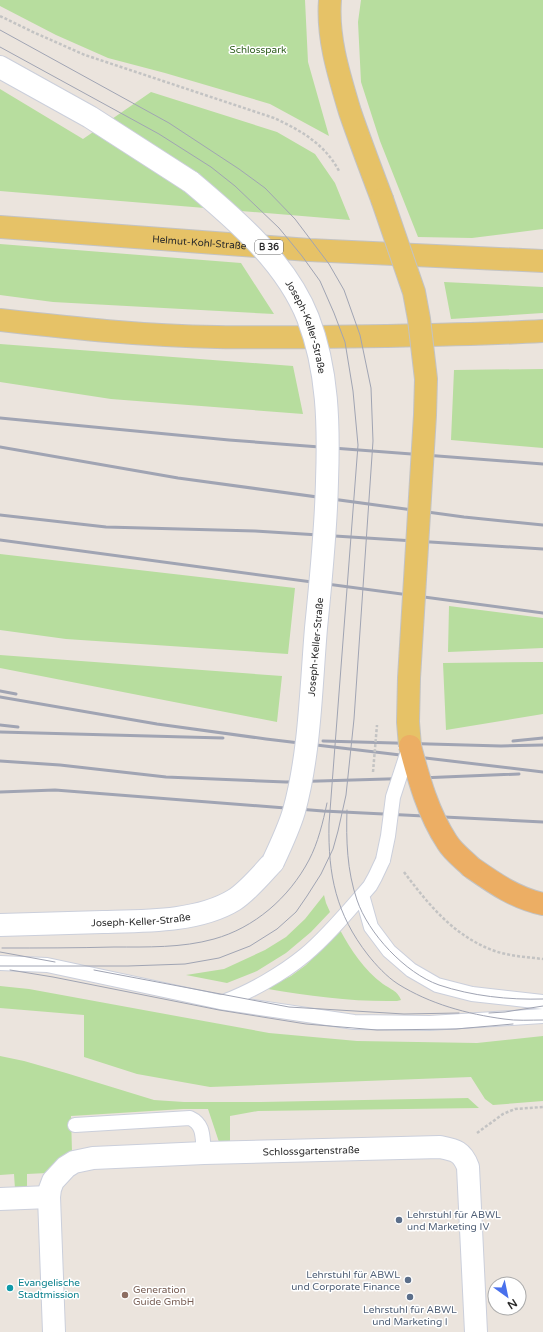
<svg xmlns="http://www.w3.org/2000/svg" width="543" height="1332" font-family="'Varela Round',sans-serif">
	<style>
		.green { fill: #b7dd9e }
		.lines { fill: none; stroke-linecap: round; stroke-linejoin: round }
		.service-casing { stroke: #cbcfdb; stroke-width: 16 }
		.minor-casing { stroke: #cbcfdb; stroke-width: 24 }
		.primary-casing { stroke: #c3c3c3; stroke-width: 24 }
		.trunk-casing { stroke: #c3c3c3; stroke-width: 24 }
		.path { stroke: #c3c3c3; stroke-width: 2.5; stroke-dasharray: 3 2; stroke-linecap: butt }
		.service { stroke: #fff; stroke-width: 14 }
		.minor { stroke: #fff; stroke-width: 22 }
		.primary { stroke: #e6c267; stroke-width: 22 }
		.trunk { stroke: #ecae64; stroke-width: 22 }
		.tram { stroke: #a0a4b3; stroke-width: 1 }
		.rail { stroke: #a0a4b3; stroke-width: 3 }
		.service-bridge-casing { stroke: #cbcfdb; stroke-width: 16; stroke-linecap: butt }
		.minor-bridge-casing { stroke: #cbcfdb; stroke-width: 24; stroke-linecap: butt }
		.primary-bridge-casing { stroke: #c3c3c3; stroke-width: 24; stroke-linecap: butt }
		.trunk-bridge-casing { stroke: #c3c3c3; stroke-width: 24; stroke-linecap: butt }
		.path-bridge { stroke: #c3c3c3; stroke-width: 2.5; stroke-dasharray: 3 2; stroke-linecap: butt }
		.service-bridge { stroke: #fff; stroke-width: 14 }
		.minor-bridge { stroke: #fff; stroke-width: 22 }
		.primary-bridge { stroke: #e6c267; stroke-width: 22 }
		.trunk-bridge { stroke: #ecae64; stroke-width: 22 }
		.service-dot { fill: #5c6f8a; stroke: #fff; stroke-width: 1.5 }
		.culture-dot { fill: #0f9aa8; stroke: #fff; stroke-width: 1.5 }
		.education-dot { fill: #8d6e63; stroke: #fff; stroke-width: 1.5 }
		.labels { text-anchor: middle; stroke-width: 3; stroke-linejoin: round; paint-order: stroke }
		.shield { fill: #fff; stroke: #6a6a6a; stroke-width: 1 }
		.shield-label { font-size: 9px; font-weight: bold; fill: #2a2a2a }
		.park-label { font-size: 10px; fill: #316120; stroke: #fff }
		.street-label { font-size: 10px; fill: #2a2a2a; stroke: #fff }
		.service-label { font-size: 10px; fill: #4e5e75; stroke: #fff; text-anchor: start }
		.culture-label { font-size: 10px; fill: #0d838f; stroke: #fff; text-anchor: start }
		.education-label { font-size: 10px; fill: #785e54; stroke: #fff; text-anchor: start }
	</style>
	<rect width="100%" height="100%" fill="#ebe4dd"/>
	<path class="green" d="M0,0H305L308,62L329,136L270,104L165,73L108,58L56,35L0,6Z
		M361,0H543V229L472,238L418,237L380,141L361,82L358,22Z
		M0,89L83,139L151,92L277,132L315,154L335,183L350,220L0,191Z
		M0,244L241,263L274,314L53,302L0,295Z
		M444,282L543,287V313L451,319Z
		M0,344L293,366L303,414L111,399L0,382Z
		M543,369V448L451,440L454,370Z
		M0,554L295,588L288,654L66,639L0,630Z
		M449,606L543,618V648L448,652Z
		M0,655L282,676L277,722L0,668Z
		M543,662V714L446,730L443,663Z
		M324,895L326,903L330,912L311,932L286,953L257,971L227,983L186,975L224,969L265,950L286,937L305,919Z
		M340,930C351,950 364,970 383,984C390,989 398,991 401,1000L397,1001C354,1002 311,996 268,989L269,987L291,976L306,965Z
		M0,986L29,989L269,1033L357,1041L477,1043L543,1036V1101L493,1105L485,1099L471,1077L210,1087L137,1074L84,1057V1015L0,1008Z
		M0,1056L24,1061L66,1073L154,1100L184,1102H261L468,1098L479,1108L258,1111L230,1116V1141L219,1142L208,1109H183L71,1116L72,1152L49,1168L47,1173L27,1174V1188L15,1189L14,1174L0,1175Z"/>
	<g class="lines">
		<defs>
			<path id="service" d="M362,895L371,927L389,951L411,970L437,985L472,994L543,1002
				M0,963L47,965L220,1002L354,1022L430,1023L543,1016
				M223,1002C250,992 282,974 305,955C328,936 350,909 370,886L375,877L383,860
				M75,1125L190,1118C205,1125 202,1138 204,1153"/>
			<g id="minor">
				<path d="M0,67L90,117L191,182"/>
				<path id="s1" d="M0,925C34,924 69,923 103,922C144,921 198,922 234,900C249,890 261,875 273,862"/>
				<path d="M0,1199L49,1197"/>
				<path id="s2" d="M54,1332L49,1197L50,1189L53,1181L66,1167L74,1162L93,1158L204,1153L440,1147C455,1150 462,1151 468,1167L476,1332"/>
			</g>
			<g id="primary">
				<path d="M330,0C327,38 339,75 350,112C360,141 371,170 382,199"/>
				<path id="s3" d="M0,227L309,250L543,261"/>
				<path d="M0,320C72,328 144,336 217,337C273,338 330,337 386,336C438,335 491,334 543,331"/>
			</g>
			<path id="trunk" d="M471,867C494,883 515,898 543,904"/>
		</defs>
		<use href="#service" class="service-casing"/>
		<use href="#minor" class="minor-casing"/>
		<use href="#primary" class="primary-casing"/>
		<use href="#trunk" class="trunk-casing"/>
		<path class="path" d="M0,16L35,33L85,55L274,118C300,130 325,144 339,171
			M404,872C428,904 453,935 492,950C508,956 526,957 543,959
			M477,1133L503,1114L515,1109L543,1107"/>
		<use href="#service" class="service"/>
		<use href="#minor" class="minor"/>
		<use href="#primary" class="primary"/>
		<use href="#trunk" class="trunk"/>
		<path class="tram" d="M0,30L169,123L239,169L265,188L295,219L329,264L344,290L360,335L371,388L373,441L354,719L346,795L338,831L333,849L321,874L307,896L296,912L277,929L250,946L219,958L185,964L128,966H0
			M0,47L159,134L211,167L235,186L279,228L302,256L320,281L334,313L345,342L353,391L358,445L329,824C328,875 336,914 368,955C376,965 387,977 398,984C430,1004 467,1014 504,1019C516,1021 530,1020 543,1020
			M347,810C346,840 347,871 357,900C368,933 405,973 439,985C472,996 508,1000 543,999
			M2,948C39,948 77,948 114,947C147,947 182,948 214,939C254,928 289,898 309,860C318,843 323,822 327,803
			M0,952L55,962
			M10,970L53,977L219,1010L306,1024L377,1030L456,1029L513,1024
			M94,970L289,1007L404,1014L459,1013
			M489,1013L505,1012L543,1006"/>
		<path class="rail" d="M0,418L229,440L543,464
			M0,447L178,478L464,517L543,525
			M0,515L106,527L255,531L543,549
			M0,540L543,613
			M0,691L16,694
			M0,697L157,724L266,739L543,772
			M0,725L18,727
			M0,732L223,738
			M323,741L501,746L543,745
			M513,741L543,738
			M0,761L60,765L166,777L286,782L420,778L519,774
			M0,792L55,790L323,811L543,822"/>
		<defs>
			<path id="service-bridge" d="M383,860L388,836L393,797L409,748"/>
			<g id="minor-bridge">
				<path id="s4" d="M191,182C236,220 286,262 308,318C328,370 329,425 327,481C326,530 321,579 316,628C311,687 310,753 294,811C289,828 281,845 273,862"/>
			</g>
			<path id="primary-bridge" d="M382,199L414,292L419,319L426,379L425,415L409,678L408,722L410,746"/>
			<path id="trunk-bridge" d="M410,746C419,780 428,813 447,842C453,852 463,859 471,867"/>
		</defs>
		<use href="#service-bridge" class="service-bridge-casing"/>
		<use href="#minor-bridge" class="minor-bridge-casing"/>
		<use href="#primary-bridge" class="primary-bridge-casing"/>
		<use href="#trunk-bridge" class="trunk-bridge-casing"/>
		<path class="path-bridge" d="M373,772L377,725"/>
		<use href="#service-bridge" class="service-bridge"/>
		<use href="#minor-bridge" class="minor-bridge"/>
		<use href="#primary-bridge" class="primary-bridge"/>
		<use href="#trunk-bridge" class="trunk-bridge"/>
	</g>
	<g class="service-dot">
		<circle cx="399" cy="1220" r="4"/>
		<circle cx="408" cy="1280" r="4"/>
		<circle cx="410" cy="1297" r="4"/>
	</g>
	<circle class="culture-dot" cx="10" cy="1288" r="4"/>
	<circle class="education-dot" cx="125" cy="1295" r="4"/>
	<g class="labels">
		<rect class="shield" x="255" y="240" width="28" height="14" rx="3"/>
		<g class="shield-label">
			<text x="269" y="250">B 36</text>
		</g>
		<g class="park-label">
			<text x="258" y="53">Schlosspark</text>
		</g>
		<g class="street-label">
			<text dy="4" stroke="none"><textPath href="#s3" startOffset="200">Helmut-Kohl-Straße</textPath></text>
			<text dy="4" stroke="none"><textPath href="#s4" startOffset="189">Joseph-Keller-Straße</textPath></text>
			<text transform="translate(315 647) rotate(-85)" y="4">Joseph-Keller-Straße</text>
			<text dy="4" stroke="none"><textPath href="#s1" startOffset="141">Joseph-Keller-Straße</textPath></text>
			<text dy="4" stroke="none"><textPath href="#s2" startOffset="418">Schlossgartenstraße</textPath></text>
		</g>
		<g class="service-label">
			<text x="407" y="1218">Lehrstuhl für ABWL<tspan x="407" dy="12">und Marketing IV</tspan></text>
			<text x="400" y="1278" text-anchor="end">Lehrstuhl für ABWL<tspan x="400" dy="12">und Corporate Finance</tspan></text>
			<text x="410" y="1313" text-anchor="middle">Lehrstuhl für ABWL<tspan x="410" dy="12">und Marketing I</tspan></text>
		</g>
		<g class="culture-label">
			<text x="18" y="1286">Evangelische<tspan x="18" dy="12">Stadtmission</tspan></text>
		</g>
		<g class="education-label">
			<text x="133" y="1293">Generation<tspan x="133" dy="12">Guide GmbH</tspan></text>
		</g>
	</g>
	<g transform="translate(507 1296) rotate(147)"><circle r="19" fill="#ffffff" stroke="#aaaaaa"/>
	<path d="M0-3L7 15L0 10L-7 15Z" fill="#4970ec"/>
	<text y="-6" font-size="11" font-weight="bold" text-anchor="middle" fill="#2a2a2a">N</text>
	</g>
</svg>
